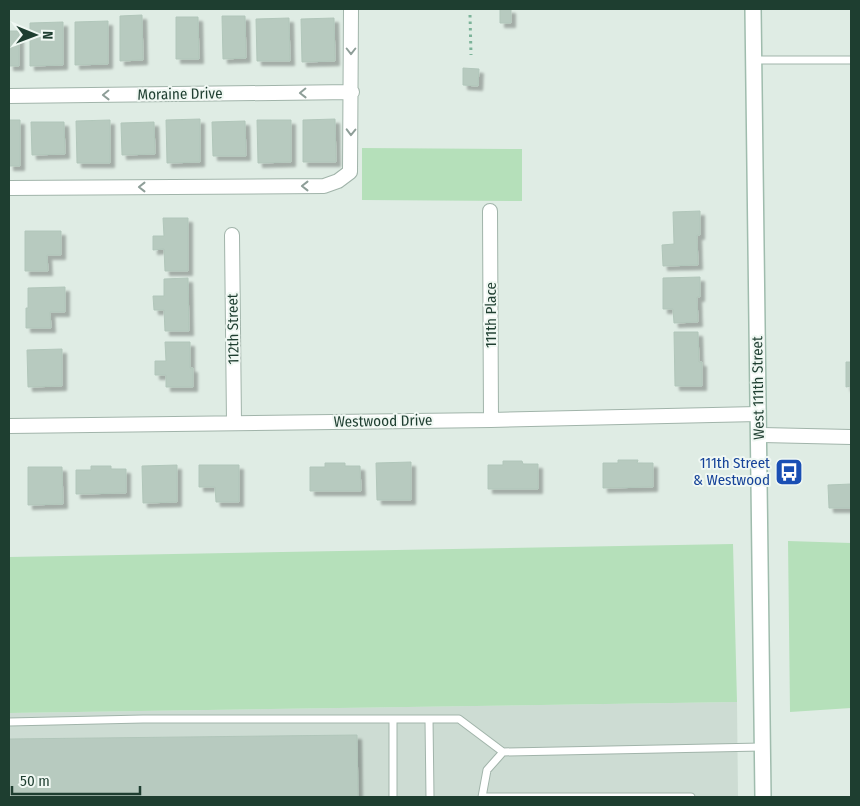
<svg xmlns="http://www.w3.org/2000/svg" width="860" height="806" font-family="'Fira Sans Condensed',sans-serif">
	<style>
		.built { fill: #cddcd3 }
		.green { fill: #b5e0ba }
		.building { fill: #b7cabf; stroke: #b1c6ba; filter: url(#shadow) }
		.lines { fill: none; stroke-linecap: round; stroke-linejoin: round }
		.lane-casing { stroke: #a1b4aa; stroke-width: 9 }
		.street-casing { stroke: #a1b4aa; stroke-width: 16 }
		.secondary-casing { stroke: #9fbcad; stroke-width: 18 }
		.path { stroke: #7cb399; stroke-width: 3; stroke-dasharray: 2.5 4; stroke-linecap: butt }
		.lane { stroke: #fff; stroke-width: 7 }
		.street { stroke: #fff; stroke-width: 14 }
		.secondary { stroke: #fff; stroke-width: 15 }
		.oneway { stroke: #8e9e98 }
		.labels { text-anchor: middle; stroke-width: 4; stroke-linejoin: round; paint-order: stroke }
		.street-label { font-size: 15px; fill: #1e3e30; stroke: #f0f8f3 }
		.transit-label { font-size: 15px; fill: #164399; stroke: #f0f8f3; text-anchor: end }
	</style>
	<defs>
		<filter id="shadow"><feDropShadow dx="4.5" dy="4.5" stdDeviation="1" flood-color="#0004"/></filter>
	</defs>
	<rect width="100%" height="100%" fill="#dfece4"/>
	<path class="built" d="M737,702L738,797H9V713Z"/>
	<path class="green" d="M362,148L522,149V201L362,200Z
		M788,541L851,543V708L790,712Z
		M733,544L737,702L9,713V557Z"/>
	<path class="building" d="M500,9H511V23H500Z
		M142,15L143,60L120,61V16Z
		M222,16H245L246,58L223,59Z
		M176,17H198L199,59H176Z
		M289,18L290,61H257L256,19Z
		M334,18L335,61L302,62L301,19Z
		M108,21V64L75,65V22Z
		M63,22V65L30,66V23Z
		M9,31H19V66H9Z
		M463,68L479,69L478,86L463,85Z
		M200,119V162L167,163L166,120Z
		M335,119L336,162H303V120Z
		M9,120H20V166H9Z
		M110,120V163H77L76,121Z
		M257,120H291V162L258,163Z
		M245,121L246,156H213L212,122Z
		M31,122H64L65,154L32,155Z
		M154,122L155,154L122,155L121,123Z
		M700,211V235H697L698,265L663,266L662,245L674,244L673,212Z
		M163,218H188V271H165L164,249L153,250V236H164Z
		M25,231H61V255H47L48,271H25Z
		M700,277V297H697L698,322L674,323L673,309H663V278Z
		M188,278L189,331H165L164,310H154L153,296H164V279Z
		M65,287V312H50L51,328H26V308H28V288Z
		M674,332H698L699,362H702V386H675Z
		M165,342H190V368H193V387H166V375H155V361H166Z
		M62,349V386L28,387L27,350Z
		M846,362H851V386L846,387Z
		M618,460H638L637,463H653V487L603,488V463H618Z
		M503,461H522L523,464H538V489H488V465H503Z
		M411,462V500H377L376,463Z
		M325,463H345V466H360L361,491H310V467H325Z
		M177,465V502L143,503L142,466Z
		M199,465H239V502H216L215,487H199Z
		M91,466H111V469H126V493L76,494V470H91Z
		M28,467H62L63,504L28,505Z
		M851,484V508H829L828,485Z
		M357,735L358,797H9V739Z"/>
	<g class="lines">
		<defs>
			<path id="lane" d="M754,60H851
				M429,719L430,797
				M9,722L143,719H459L503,752
				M393,797V720
				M482,797L487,770L503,752L762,747
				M482,797H691"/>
			<path id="street" d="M9,96L352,92
				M9,188L324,186L338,181L350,172L351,9
				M490,211L491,420
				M232,235L234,422
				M9,426L491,420L758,414
				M759,435L851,437"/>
			<path id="secondary" d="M753,9L763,797"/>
		</defs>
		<use href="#lane" class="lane-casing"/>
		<use href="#street" class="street-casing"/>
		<use href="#secondary" class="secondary-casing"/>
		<path class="path" d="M470,15L471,55"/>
		<use href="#lane" class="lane"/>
		<use href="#street" class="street"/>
		<use href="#secondary" class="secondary"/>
	</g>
	<defs><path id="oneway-chevron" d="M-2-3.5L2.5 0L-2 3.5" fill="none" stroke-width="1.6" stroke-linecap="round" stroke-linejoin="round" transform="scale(1.25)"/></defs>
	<g class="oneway">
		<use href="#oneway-chevron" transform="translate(351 51) rotate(90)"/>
		<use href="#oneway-chevron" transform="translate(303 93) rotate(179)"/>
		<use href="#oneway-chevron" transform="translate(106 95) rotate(179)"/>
		<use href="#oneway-chevron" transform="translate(351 132) rotate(91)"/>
		<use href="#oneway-chevron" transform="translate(305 186) rotate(180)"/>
		<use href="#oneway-chevron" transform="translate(142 187) rotate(180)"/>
	</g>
	<defs>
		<symbol id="bus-square" viewBox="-11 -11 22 22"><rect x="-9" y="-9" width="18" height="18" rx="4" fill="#1a4fb4" stroke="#f0f8f3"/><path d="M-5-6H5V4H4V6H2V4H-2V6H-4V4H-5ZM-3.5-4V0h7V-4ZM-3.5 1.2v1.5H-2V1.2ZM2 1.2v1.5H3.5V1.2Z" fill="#fff"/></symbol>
	</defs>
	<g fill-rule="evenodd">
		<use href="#bus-square" x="773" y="456" width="32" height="32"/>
	</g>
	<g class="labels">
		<g class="street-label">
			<text transform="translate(180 94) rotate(-1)" y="5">Moraine Drive</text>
			<text transform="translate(491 315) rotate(-90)" y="5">111th Place</text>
			<text transform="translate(233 329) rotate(-91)" y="5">112th Street</text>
			<text transform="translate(758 388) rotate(-91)" y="5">West 111th Street</text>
			<text transform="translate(383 421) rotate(-1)" y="5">Westwood Drive</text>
		</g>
		<g class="transit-label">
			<text x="770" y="468">111th Street<tspan x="770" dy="17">&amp; Westwood</tspan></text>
		</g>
	</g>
	<rect width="860" height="806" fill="none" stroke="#1e3e30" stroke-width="20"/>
	<g transform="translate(35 35) rotate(91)" stroke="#f0f8f3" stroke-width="4" paint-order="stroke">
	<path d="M0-4L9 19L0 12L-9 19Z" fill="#1e3e30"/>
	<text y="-8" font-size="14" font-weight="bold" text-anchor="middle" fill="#1e3e30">N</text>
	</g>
	<path d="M12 786v8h128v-8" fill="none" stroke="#1e3e30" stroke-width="2.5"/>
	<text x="20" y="786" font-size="15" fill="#1e3e30" stroke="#f0f8f3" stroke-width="4" paint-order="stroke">50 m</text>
</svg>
